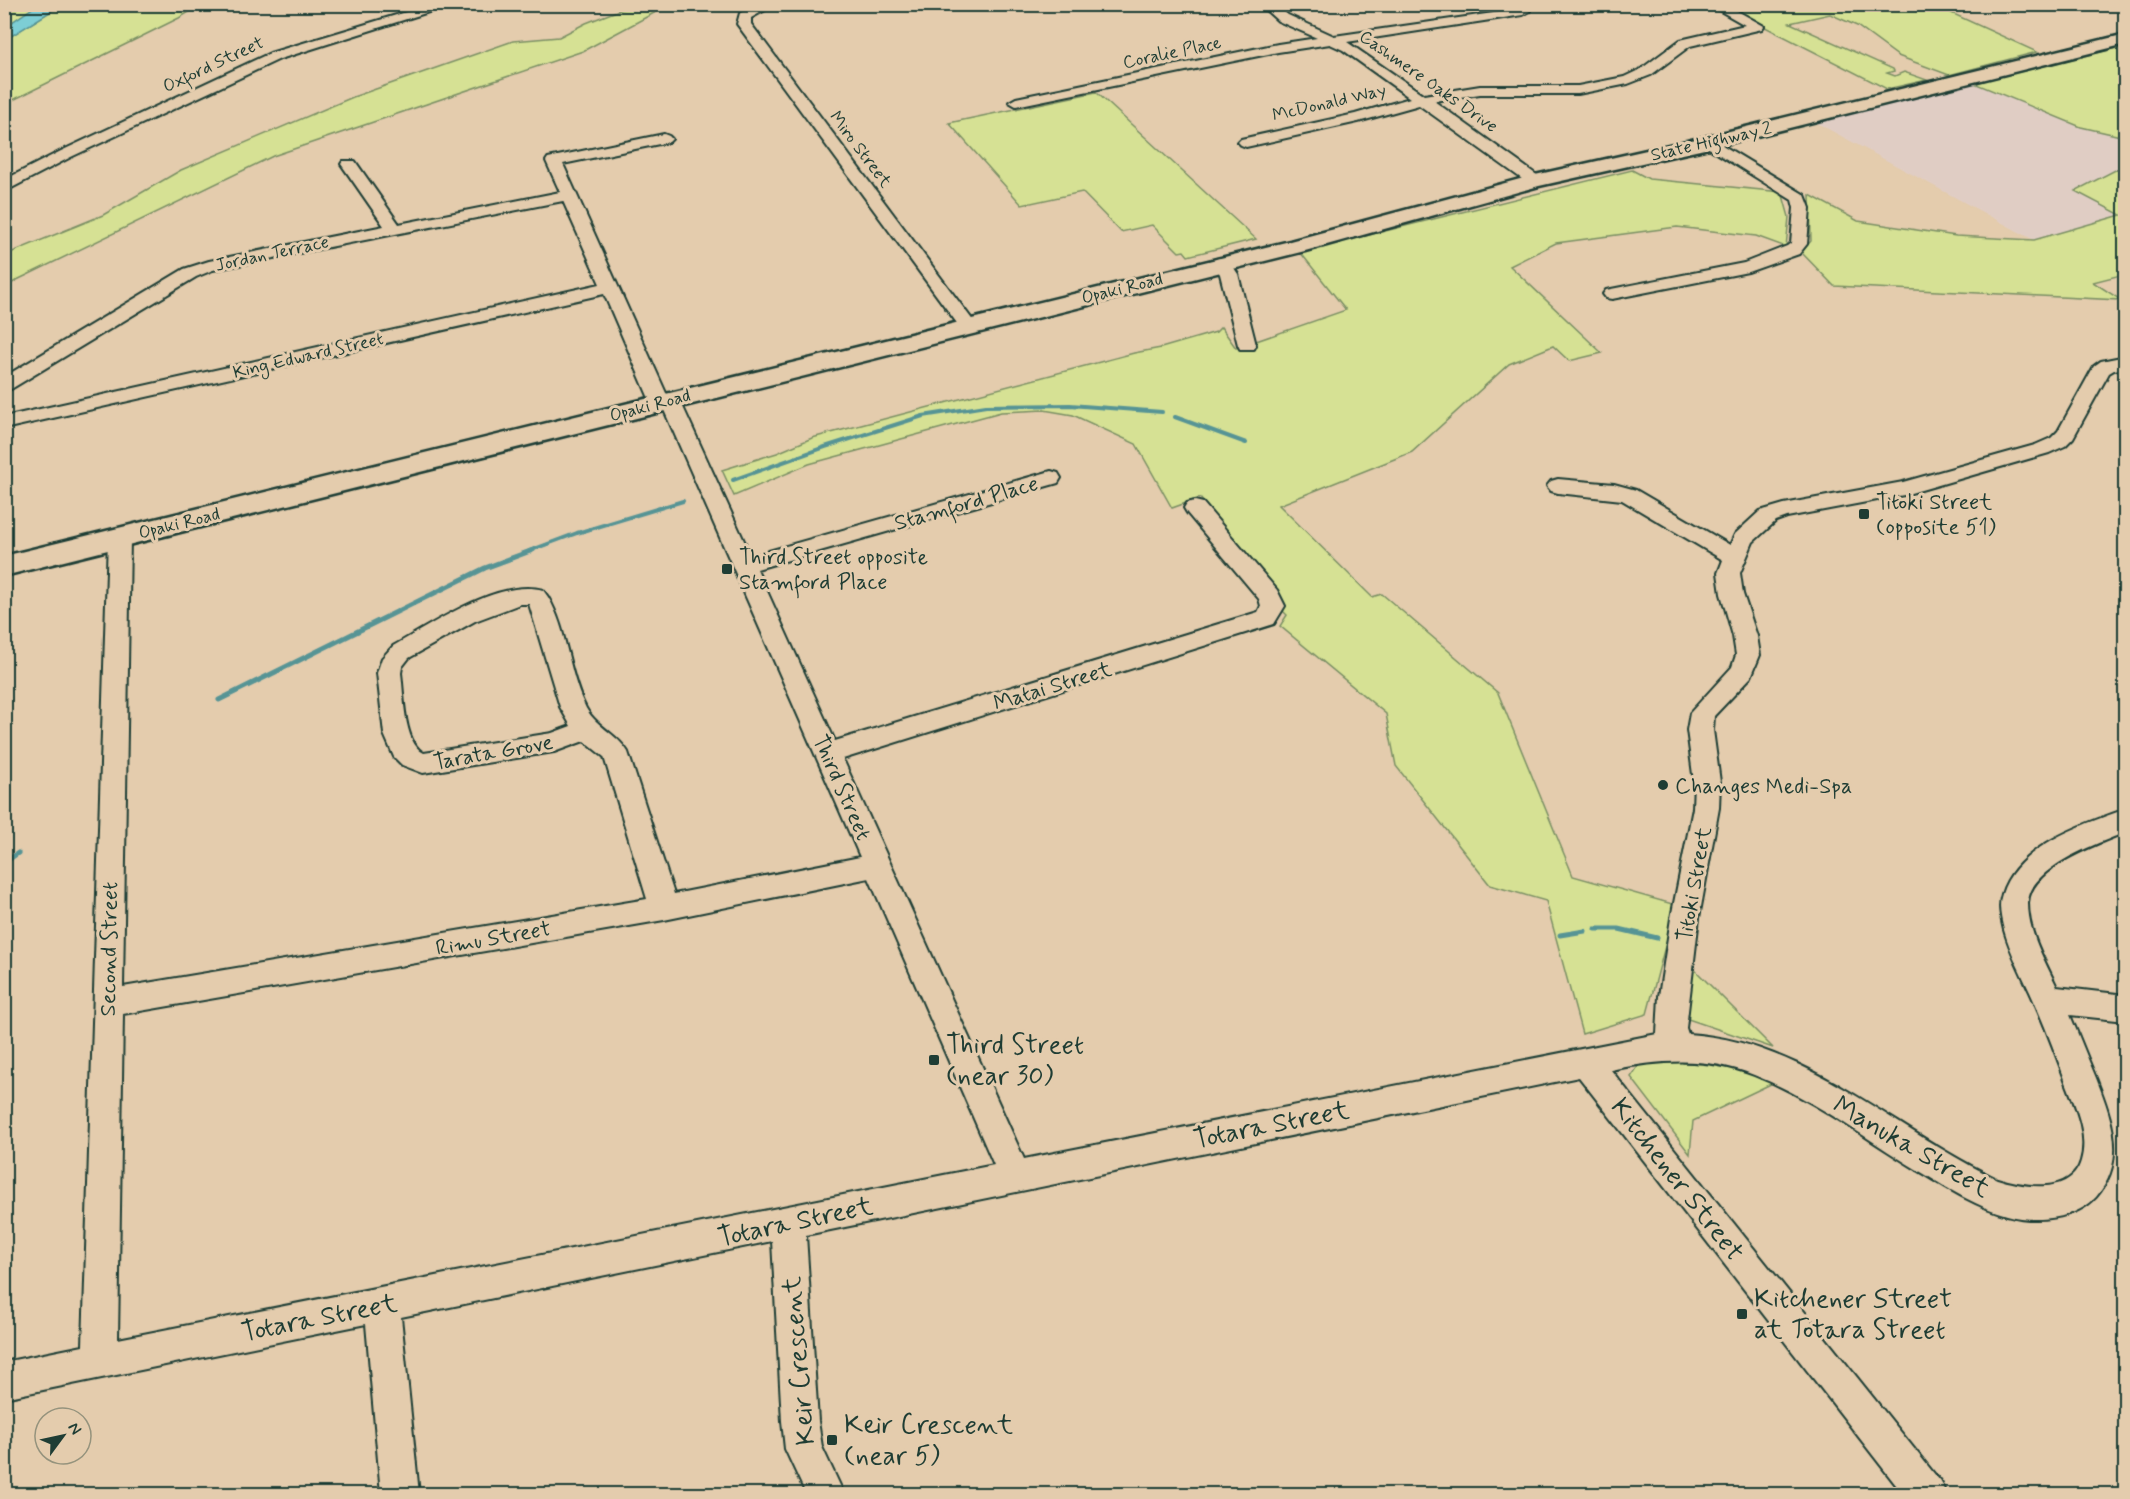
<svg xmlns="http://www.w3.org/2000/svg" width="2130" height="1499" font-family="Mynerve,sans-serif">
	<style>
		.built { fill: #e0cdc4 }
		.green { fill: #d6e194; stroke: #7a8f64; stroke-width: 1.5 }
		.water { fill: #7dced5; stroke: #579495; stroke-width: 1.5 }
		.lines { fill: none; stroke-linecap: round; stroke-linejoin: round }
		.stream-far1 { stroke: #579495; stroke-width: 4 }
		.stream { stroke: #579495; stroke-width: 5 }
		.minor-casing { stroke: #1f3d34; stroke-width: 4 }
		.highway-casing { stroke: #1f3d34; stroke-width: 5 }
		.minor { fill: #e4ccad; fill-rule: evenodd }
		.highway { fill: #e4ccad; fill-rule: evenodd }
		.poi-dot { fill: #1f3d34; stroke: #e4ccad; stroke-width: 2 }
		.labels { text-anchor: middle; stroke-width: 6; stroke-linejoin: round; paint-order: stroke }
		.far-street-label { font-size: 18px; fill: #1f3d34; stroke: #e4ccad }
		.poi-label { font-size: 22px; fill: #1f3d34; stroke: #e4ccad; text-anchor: start }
		.street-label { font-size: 22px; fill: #1f3d34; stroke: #e4ccad }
		.near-poi-label { font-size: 27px; fill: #1f3d34; stroke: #e4ccad; text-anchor: start }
		.near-street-label { font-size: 27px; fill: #1f3d34; stroke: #e4ccad }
	</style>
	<rect width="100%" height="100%" fill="#e4ccad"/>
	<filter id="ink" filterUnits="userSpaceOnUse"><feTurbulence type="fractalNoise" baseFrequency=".0167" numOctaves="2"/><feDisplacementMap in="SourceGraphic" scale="12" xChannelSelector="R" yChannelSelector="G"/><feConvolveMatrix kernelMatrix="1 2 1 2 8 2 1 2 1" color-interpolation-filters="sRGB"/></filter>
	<g filter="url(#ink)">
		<path class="built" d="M1974,83L2081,127L2125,137V165L2075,191L2122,215L2034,240L1817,123Z"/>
		<path class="green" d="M15,5H37L5,27L4,12Z
			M61,5H201L179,18L5,104L4,40Z
			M632,5H669L583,51L273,156L17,280L5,288V255L103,215L181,170L353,97L513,41L559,37L586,23Z
			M1722,5H1934L2037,52L1949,75L1898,56L1857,26L1830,14L1790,23L1893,69L1894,71L1887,73L1895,76L1904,72L1927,80L1887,89Z
			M2125,46V137L2081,127L1974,83Z
			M1096,92L1256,239L1188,256L1184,251L1179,252L1152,225L1121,232L1082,192L1022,205L949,123Z
			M2125,165V274L2093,282L2121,300L1834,286L1801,252L1811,241L1810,195L1858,221L1956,236L2034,240L2121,215L2075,191Z
			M1632,170L1649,179L1782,192L1789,217L1786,247L1756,236L1677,227L1556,243L1510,266L1602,353L1569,361L1553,346L1509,364L1412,452L1279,505L1372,597L1382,594L1498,693L1573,876L1676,905L1647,1014L1582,1034L1546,901L1490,885L1396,766L1386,714L1280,626L1287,615L1273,601L1260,574L1200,498L1172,508L1136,444L1073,415L1044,410L1001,412L809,464L734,496L722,470L777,453L812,438L1134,353L1161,348L1216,332L1221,327L1236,348L1346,310L1300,252Z
			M1692,967L1773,1048L1685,1018Z
			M1688,1060L1727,1064L1775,1082L1693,1121L1690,1154L1631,1077L1641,1062Z"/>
		<path class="water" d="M37,5H61L5,40V27Z"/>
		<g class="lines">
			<path class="stream-far1" d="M1175,417L1246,443
				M733,480L825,447L923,416L986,406L1070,405L1162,412
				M529,551L577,533L683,501"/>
			<path class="stream" d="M219,700L485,568L533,550
				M4,863L18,853
				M1595,929H1619L1657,938
				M1560,935L1585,931"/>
			<defs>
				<path id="minor" d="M433,4H454L280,59L71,157L4,192V180L61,151L270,53Z
					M759,4H776L751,18V24L974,322L977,326L974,330H962L737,24L740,13Z
					M1259,4H1274L1288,15L1334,36L1528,8L1530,11L1523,15L1347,42L1424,95L1480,86H1578L1624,77L1641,69L1680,40L1745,25L1708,4H1725L1764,26L1762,29L1690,46L1651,75L1628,84L1578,94H1480L1434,101L1541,178L1543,181L1535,186L1529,184L1419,105L1358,122L1246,147L1241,145L1238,142L1241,139L1355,114L1410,98L1343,50L1330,44L1278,52L1016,106L1009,102L1016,98L1278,44L1317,38L1278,21Z
					M664,134L669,136L672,139L669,142L563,164L666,393L683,407L751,556L1051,471L1058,473L1061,478L1058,483L757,569L835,741L1258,612L1261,606L1259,599L1187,513L1184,508L1187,503L1195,501L1203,503L1277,590L1285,606L1274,624L843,759L1024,1159L1657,1034L1659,996L1671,918L1693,808L1694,782L1687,730L1690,713L1732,667L1736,655L1733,636L1721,594L1718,573L1723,560L1622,500L1558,493L1551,491L1547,486L1551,481L1558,479L1614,484L1636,490L1730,545L1735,534L1760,511L1784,504L1903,482L2035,445L2051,438L2058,431L2094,366L2101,361L2126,356V368L2114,370L2109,373L2073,438L2065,446L2049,453L1904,495L1787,517L1776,521L1753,542L1740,573L1743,594L1757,636L1760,655L1751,677L1714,716L1713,730L1720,782L1719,808L1699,918L1686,1028L1688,1034C1805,1041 1895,1131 1997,1179C2022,1187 2071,1196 2081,1161C2089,1135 2075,1105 2066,1082C2056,1055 2046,1028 2034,1001C2024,978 2011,955 2004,930C2001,918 1998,905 2002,894C2016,847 2083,824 2126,809V832C2097,844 2029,867 2028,903C2028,933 2045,961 2057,987L2126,995V1021L2070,1015C2079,1036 2087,1057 2096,1078C2111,1117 2128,1160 2096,1197C2075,1220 2035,1223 2007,1215C1978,1207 1952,1191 1926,1175C1870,1142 1815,1099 1754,1075C1707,1056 1659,1060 1611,1070L1940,1481L1946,1494H1903L1579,1077L806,1235L818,1421L822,1447L844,1494H806L785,1449L782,1421L772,1241L401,1317L419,1494H381L366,1324L4,1398V1362L83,1346L108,538L111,533L119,531L127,533L130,538L123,987L647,899L604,757L584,741L554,752L423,773L402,765L394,757L384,734L377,673L382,658L393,646C431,625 498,578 543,590L548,597C567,629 568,671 584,704C593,726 617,733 628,752L674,894L860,857L664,410L648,396L604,294L4,429V417L600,284L563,201L213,270L196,277L11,389L4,391V377L184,269L209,261L384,226L341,164L343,161H355L399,224L560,192L546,161L548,158ZM520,604H529L560,707L571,726L552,733L424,753C403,743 404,694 401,673L402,667L409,658L475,621ZM869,878L994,1165L118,1339L123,1014L664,920Z
					M1709,137L1805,195L1810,208L1807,244L1799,254L1748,272L1612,299L1606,298L1603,294L1606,290L1744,263L1787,246L1791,243L1794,208L1792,200L1704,145L1701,142Z
					M1222,258L1228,259L1238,274L1256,345L1254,349H1240L1238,345L1220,274L1213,263L1216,259Z"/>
				<path id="highway" d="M2126,34V44L1709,148L1539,186L1305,251L4,576V556L1290,241L1535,175L1709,136Z"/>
			</defs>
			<use href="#minor" class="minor-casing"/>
			<use href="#highway" class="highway-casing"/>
			<use href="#minor" class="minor"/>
			<use href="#highway" class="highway"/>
		</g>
	</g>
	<g class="poi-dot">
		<rect x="1858" y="508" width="12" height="12" rx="3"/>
		<rect x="721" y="563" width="12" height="12" rx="3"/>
		<circle cx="1663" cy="785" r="6"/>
		<rect x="928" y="1054" width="12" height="12" rx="3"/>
		<rect x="1736" y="1308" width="12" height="12" rx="3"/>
		<rect x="826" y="1434" width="12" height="12" rx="3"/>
	</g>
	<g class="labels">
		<g class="far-street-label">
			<text transform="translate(1172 52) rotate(-12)" y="6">Coralie Place</text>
			<text transform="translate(213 64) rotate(-25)" y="6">Oxford Street</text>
			<text transform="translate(1429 81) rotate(35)" y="6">Cashmere Oaks Drive</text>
			<text transform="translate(1329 102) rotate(-13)" y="6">McDonald Way</text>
			<text transform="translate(1711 141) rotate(-13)" y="6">State Highway 2</text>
			<text transform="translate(861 149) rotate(53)" y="6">Miro Street</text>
			<text transform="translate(272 253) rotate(-12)" y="6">Jordan Terrace</text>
			<text transform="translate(1122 288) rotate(-14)" y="6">Opaki Road</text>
			<text transform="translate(308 355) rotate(-13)" y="6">King Edward Street</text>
			<text transform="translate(650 405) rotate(-15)" y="6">Opaki Road</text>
			<text transform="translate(179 523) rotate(-14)" y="6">Opaki Road</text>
		</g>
		<g class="poi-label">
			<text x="1876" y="509">Titoki Street<tspan x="1876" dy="25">(opposite 51)</tspan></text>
			<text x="739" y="564">Third Street opposite<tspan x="739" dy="25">Stamford Place</tspan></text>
			<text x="1675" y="793">Changes Medi-Spa</text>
		</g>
		<g class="street-label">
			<text transform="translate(966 502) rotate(-16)" y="8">Stamford Place</text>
			<text transform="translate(1052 685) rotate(-17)" y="8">Matai Street</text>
			<text transform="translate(493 751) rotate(-10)" y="8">Tarata Grove</text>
			<text transform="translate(843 787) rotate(66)" y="8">Third Street</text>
			<text transform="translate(1693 884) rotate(-80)" y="8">Titoki Street</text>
			<text transform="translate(493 937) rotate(-10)" y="8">Rimu Street</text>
			<text transform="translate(108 949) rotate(-89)" y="8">Second Street</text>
		</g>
		<g class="near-poi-label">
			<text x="946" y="1053">Third Street<tspan x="946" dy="31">(near 30)</tspan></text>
			<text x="1754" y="1307">Kitchener Street<tspan x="1754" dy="31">at Totara Street</tspan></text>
			<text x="844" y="1433">Keir Crescent<tspan x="844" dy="31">(near 5)</tspan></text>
		</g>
		<g class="near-street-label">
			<text transform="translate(1271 1124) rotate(-11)" y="9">Totara Street</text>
			<text transform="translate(1912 1146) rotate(30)" y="9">Manuka Street</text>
			<text transform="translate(1678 1179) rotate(52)" y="9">Kitchener Street</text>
			<text transform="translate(795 1221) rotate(-12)" y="9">Totara Street</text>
			<text transform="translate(319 1317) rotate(-11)" y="9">Totara Street</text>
			<text transform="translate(798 1361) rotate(-95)" y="9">Keir Crescent</text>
		</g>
	</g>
	<rect width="2130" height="1499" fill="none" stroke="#e4ccad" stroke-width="24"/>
	<rect x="12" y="12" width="2106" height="1475" fill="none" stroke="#1f3d34" stroke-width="2" filter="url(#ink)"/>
	<g transform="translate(63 1436) rotate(57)"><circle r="28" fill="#e4ccad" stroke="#95937d" stroke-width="1.5"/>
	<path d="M0-4.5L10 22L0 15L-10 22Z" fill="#1f3d34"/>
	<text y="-9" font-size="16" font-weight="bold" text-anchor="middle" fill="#1f3d34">N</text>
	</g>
</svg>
